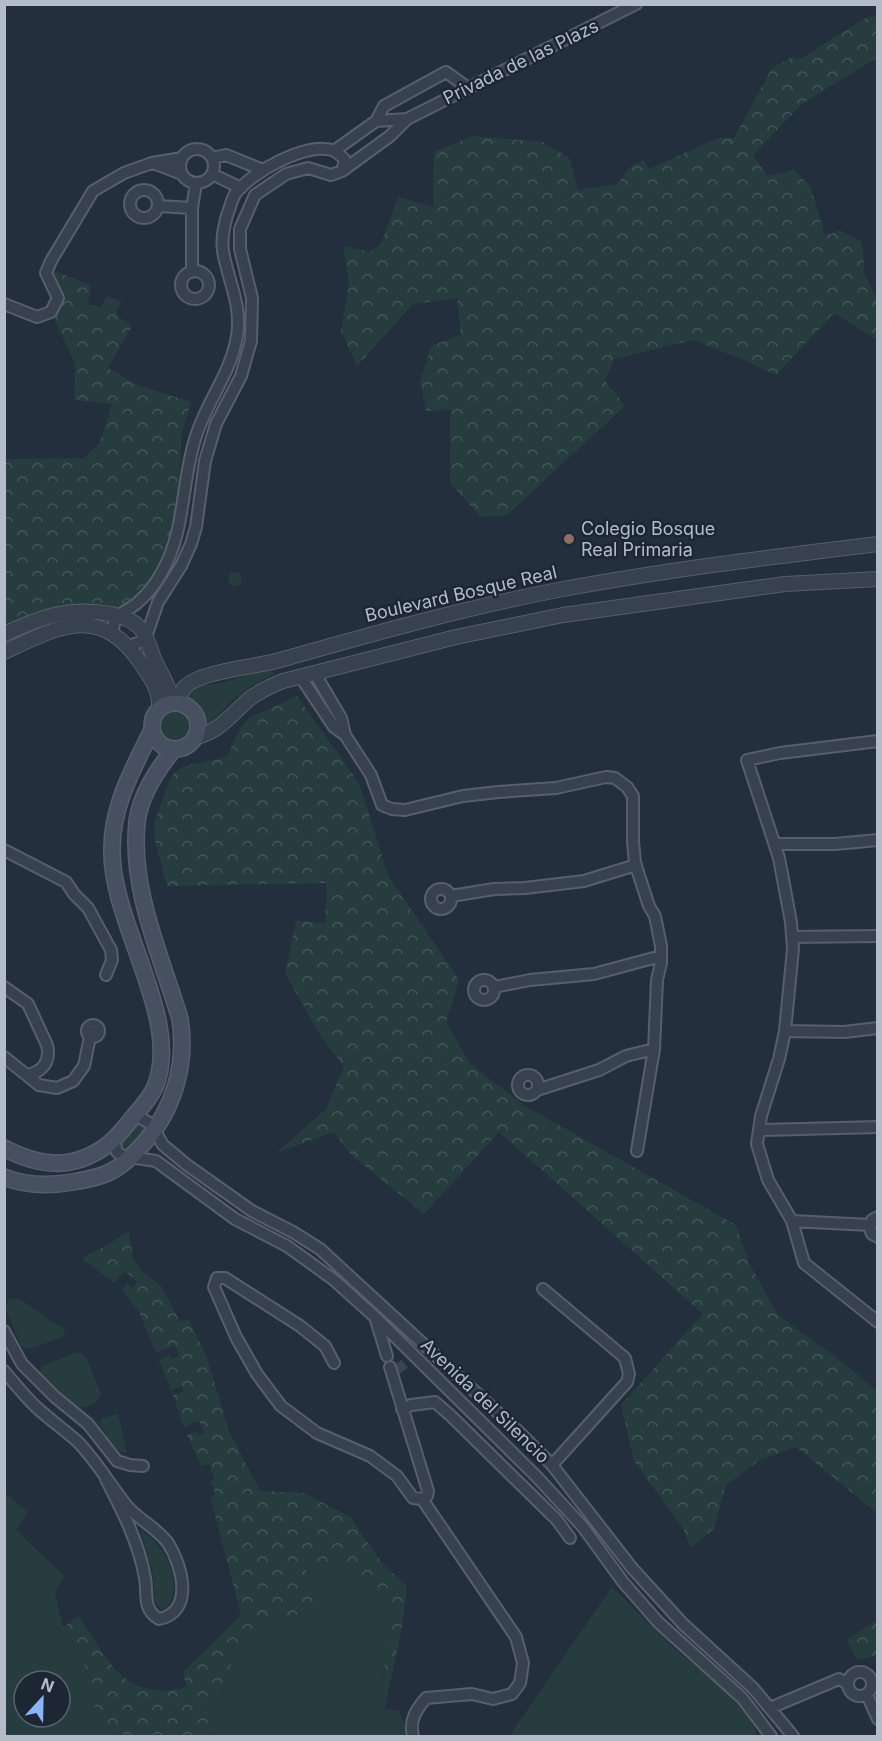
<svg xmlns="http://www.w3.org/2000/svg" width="882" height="1741" font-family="Inter,sans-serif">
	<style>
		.green { fill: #263c3f; fill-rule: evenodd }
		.forest { fill: url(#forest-crowns) }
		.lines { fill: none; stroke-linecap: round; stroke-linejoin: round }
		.minor-tunnel { stroke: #3a4453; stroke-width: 10; stroke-dasharray: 10 5; stroke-linecap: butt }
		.minor-casing { stroke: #565f6c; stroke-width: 14 }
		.tertiary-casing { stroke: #565f6c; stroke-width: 16 }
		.secondary-casing { stroke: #565f6c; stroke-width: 18 }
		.minor { stroke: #38414e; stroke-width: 10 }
		.tertiary { stroke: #38414e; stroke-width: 14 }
		.secondary { stroke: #465061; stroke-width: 15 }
		.education-dot { fill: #8d6e63; stroke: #1d2633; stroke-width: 2 }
		.labels { text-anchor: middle; stroke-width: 5; stroke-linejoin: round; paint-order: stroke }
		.street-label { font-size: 18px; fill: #b4bcc9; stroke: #1d2633 }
		.poi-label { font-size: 18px; fill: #b4bcc9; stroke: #1d2633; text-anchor: start }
	</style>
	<defs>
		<pattern id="forest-crowns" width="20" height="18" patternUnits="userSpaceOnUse" patternTransform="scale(1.5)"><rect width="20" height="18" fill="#263c3f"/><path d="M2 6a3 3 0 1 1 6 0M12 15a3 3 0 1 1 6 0" fill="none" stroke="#435659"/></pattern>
	</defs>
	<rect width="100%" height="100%" fill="#242f3e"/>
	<path class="green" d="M228 579a7 7 0 1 1 14 0a7 7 0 1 1-14 0Z
		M271,668L274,674C259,682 245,688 233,700C222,710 214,722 201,730C202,713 197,706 186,693L197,686L221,683Z
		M158 724a18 18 0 1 1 36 0a18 18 0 1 1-36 0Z
		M139,1123L145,1127L146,1134L128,1151L121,1147V1140Z
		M10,1299H20L65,1330L63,1337L29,1349L21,1346L5,1306Z
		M78,1352L86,1357L101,1394L96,1402L83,1408L74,1405L40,1372L42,1366Z
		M118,1414L127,1453C113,1452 107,1435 100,1424L102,1418Z
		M4,1492L28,1512L16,1530L64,1576L55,1593L63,1627L92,1680L99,1718L119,1736H5ZM24,1681H60V1717H24Z
		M140,1529C147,1535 156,1541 161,1549C172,1566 181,1592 166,1608L161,1609L155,1603L153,1575Z
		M342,1560L380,1589L390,1615L383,1679H391L385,1709L399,1711L409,1736H208L211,1721L209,1715L214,1698L222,1696L241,1632L270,1626L307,1610L318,1595L304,1566Z
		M612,1587L679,1653L717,1682L754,1724L756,1736H509Z"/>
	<path class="forest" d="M877,15V58L803,103L753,155L767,176L794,170L811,188L825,236L840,230L862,242L865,275L877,299V340L834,313L776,375L749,362L693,340L614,359L605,381L625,406L507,515L481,517L450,483V410L426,411L420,382L431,346L461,335L457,298L413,304L357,366L341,331L349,284L343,246L370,252L381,244L398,197L433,207L434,152L472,136L543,142L570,159L578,190L618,184L630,167L644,160L649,169L718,138H734L772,68L793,57L800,59L867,17Z
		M53,270L91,286L88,304L101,307L107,296L121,301L116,315L132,326L108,368L137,385L191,402L182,434L178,495L171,538L151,582L118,610L70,604L5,628V459L84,458L100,442L112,404L74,400L75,363L54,319L65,299Z
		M297,696L359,783L388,875L459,980L446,1022L470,1064L525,1106L736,1225L750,1265L778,1315L845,1364L877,1391V1513L796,1447L760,1460L726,1485L714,1529L690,1547L684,1530L634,1461L621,1405L703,1314L499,1132L424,1214L351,1155L334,1132L276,1153L326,1109L344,1066L321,1037L285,973L296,921L325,923L327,883L167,886L155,841L154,823L170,778L177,770L191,764L212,761L228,755L238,731L249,718Z
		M129,1231L133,1258L142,1272L161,1286L180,1322L188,1319L206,1355L229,1431L260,1491L304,1493L350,1517L382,1563L407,1586L401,1633L391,1679H383L390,1615L380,1589L342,1560L304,1566L318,1595L307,1610L270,1626L241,1633L222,1696L214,1699L209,1715L211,1721L208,1736H119L99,1718L84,1685L92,1679L63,1628L79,1616C90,1633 106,1661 120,1674C136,1691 166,1694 187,1687L183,1672L241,1615L210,1496H214V1485H210V1481L215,1479L209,1464L201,1466L187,1435L197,1431L199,1436L204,1433L199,1421L184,1427L173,1395L184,1391L182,1386L171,1390L159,1360L170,1355L172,1359L179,1356L175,1345L156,1353L139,1312L122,1290L127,1283L132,1288L137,1282L125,1271L114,1283L82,1258L108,1245Z
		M877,1620V1655L857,1660L847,1640Z"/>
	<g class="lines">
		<path class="minor-tunnel" d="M397,1370L405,1363"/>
		<defs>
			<path id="minor" d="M376,121L384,106L446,72L468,88
				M180 166a17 17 0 1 1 34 0a17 17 0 1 1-34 0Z
				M334,151L376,121L407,119
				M212,158L226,155L263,170
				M153,163L182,174
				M212,174L241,188
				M130 204a14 14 0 1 1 28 0a14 14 0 1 1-28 0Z
				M159,206L192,208
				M181 285a14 14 0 1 1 28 0a14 14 0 1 1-28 0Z
				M192,272V208L196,183
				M4,304L37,317L51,312L58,298L46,273L51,261L93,191L124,173L152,163L182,158
				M112,633L115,620C120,613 129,609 136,604C147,595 156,583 162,572C186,530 181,481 196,436C207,401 231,373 237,336C242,304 228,281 223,251C221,238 225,219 230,207C231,203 233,198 235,194C250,173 308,140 335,151C338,153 342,157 345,160L342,171
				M129,646L140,642L146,637L158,602L181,566L191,544L196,527L205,461L216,424L241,376L251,341L252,298L240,249V229L255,195L286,174L308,168L331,175L342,171L390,136L407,119L636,4
				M314,672L341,718L345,735
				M300,676L334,727L345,735L371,775L382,805L392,809L405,810L463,796L498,792L556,788L606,777L615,778L627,787L633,796V841L635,863L649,906L655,916L661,946V963L657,980L654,1049L637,1151
				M878,741L780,753L747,760L779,858L791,922L793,949L785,1031L779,1059L761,1116L757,1144L768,1180L792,1221L804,1263L878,1322
				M775,844H835L878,840
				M4,850L66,882L74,894L88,908L111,950L112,960L106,975
				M431 899a10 10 0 1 1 20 0a10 10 0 1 1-20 0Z
				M451,896L494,889L525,888L584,881L636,865
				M792,937L878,936
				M474 990a10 10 0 1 1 20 0a10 10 0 1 1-20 0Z
				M4,987L28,1004L47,1045C51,1061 43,1072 27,1075
				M494,987L530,980L594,974L661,956
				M87 1031a6 6 0 1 1 12 0a6 6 0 1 1-12 0Z
				M785,1031L844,1032L878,1028
				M4,1057L39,1085L57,1088L73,1081L84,1066L90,1037
				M518 1085a10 10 0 1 1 20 0a10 10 0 1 1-20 0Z
				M537,1090L599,1070L626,1056L654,1049
				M136,1115L151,1124L163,1145L187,1165L252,1211L293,1232L320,1249L520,1433L552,1465L632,1568L683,1624L753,1688L793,1736
				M759,1130L878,1127
				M114,1140L117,1152L123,1156L156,1161L235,1219L287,1246L334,1280L375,1317L537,1477L583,1527L623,1582L658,1622L742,1698L771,1736
				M878,1217L872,1220L870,1229L872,1234L878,1237
				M792,1221L870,1225
				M543,1289L625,1358L629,1374L627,1382L552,1465
				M376,1320L387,1356
				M4,1331L22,1364L55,1397L88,1424L117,1461L130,1465L143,1466
				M334,1363L325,1346L300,1326L225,1278H217L214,1287L236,1337L257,1374L281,1406L317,1433L370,1456L397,1476L413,1498L422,1499
				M390,1367L428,1491L427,1496L422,1499
				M4,1371C14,1383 24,1395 35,1406C48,1418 63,1429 77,1441C96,1460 110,1485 127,1506C139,1520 157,1528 168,1543C182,1565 195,1612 159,1619C142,1609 148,1595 145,1578C139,1543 122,1510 106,1479
				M402,1409L411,1405L435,1402L451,1416L557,1520L570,1538
				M848 1684a12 12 0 1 1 24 0a12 12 0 1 1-24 0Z
				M867,1695L878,1719
				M770,1708L839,1679L848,1684
				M413,1736C409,1720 416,1710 426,1698L472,1694L493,1699L512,1694L520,1683L523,1663L516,1637L422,1499"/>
			<path id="tertiary" d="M4,634C42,617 69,606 111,614C122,617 132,619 140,628C148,637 150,650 155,661C163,678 168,683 173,703
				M4,652C58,627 99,603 140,662C151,678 160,689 159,709
				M175,703C178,698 181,691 185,687C200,671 256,667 280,660C372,634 464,608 558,590C664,570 771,557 878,544
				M196,737C219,732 232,714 249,699C260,691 270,686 283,681L456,637L563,615L785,584L878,579"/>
			<path id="secondary" d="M152 726a23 23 0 1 1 46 0a23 23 0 1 1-46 0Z
				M4,1148C40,1167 73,1170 106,1146C117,1138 125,1127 134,1116C142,1107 150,1098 155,1087C183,1019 110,922 112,849C112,805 133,769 152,730
				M4,1177C26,1186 50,1186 73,1182C85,1180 97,1178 108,1173C123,1166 133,1155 144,1143C174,1109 187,1064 180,1019C161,955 130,890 137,822C140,795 157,770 174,749"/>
		</defs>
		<use href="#minor" class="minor-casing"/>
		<use href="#tertiary" class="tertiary-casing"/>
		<use href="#secondary" class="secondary-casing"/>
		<use href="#minor" class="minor"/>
		<use href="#tertiary" class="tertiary"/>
		<use href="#secondary" class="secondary"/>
	</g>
	<circle class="education-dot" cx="569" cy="539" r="6"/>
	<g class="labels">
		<g class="street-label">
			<text transform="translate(521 62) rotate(-26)" y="6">Privada de las Plazs</text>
			<text transform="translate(461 594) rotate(-13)" y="6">Boulevard Bosque Real</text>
			<text transform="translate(485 1401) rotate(44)" y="6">Avenida del Silencio</text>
		</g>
		<g class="poi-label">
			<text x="581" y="535">Colegio Bosque<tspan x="581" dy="21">Real Primaria</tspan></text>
		</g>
	</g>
	<rect width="882" height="1741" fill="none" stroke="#b4bcc9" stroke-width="12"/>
	<g transform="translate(42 1699) rotate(22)"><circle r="28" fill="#1d2633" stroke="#59626f" stroke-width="1.5"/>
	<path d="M0-4.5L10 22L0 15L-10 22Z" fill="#8ab4f8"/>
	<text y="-9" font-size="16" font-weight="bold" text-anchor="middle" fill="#b4bcc9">N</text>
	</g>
</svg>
